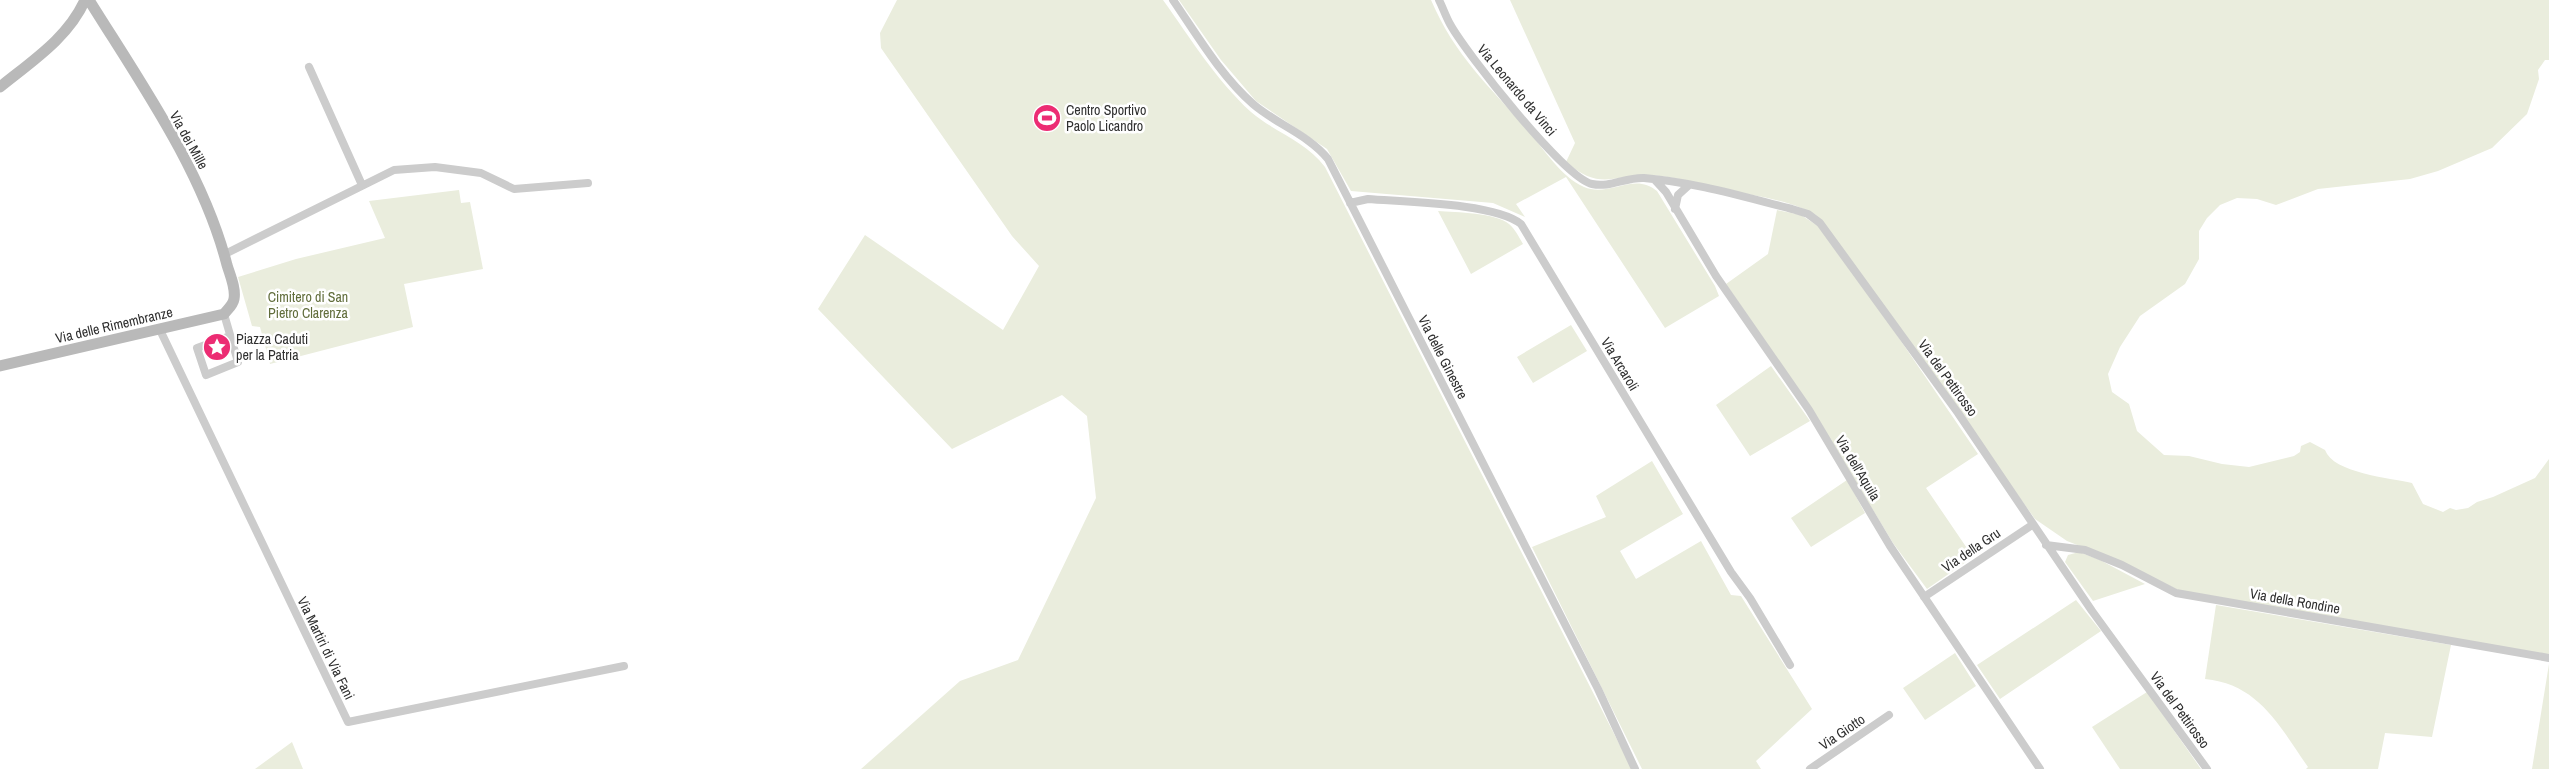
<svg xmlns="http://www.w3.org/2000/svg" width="2549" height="769" font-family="'Archivo Narrow',sans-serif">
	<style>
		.green { fill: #eaeddd }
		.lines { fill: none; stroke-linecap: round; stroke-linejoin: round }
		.street { stroke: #ccc; stroke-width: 8 }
		.secondary { stroke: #b9b9b9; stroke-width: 11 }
		.labels { text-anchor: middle; stroke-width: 5; stroke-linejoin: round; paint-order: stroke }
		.street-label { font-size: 14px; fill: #2f2f2f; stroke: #fff }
		.poi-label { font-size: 14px; fill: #2f2f2f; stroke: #fff; text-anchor: start }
		.park-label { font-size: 14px; fill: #616d3b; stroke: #fff }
	</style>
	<rect width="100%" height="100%" fill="#fff"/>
	<path class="green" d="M897,0H1163C1191,39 1216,80 1251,112C1274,132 1306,141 1325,167L1632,769H861L960,681L1018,660L1096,498L1087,416L1062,395L952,449L818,309L865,235L1003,330L1039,266L1012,236L881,48L880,33Z
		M1179,0H1431C1456,58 1489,85 1528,131C1545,150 1560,176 1584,187C1609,198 1634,171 1657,191L1715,286L1719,296L1665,328L1566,177L1516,204L1525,217L1493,203L1351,191L1327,149L1256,101L1221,60Z
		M1510,0H2549V60H2545L2538,70L2539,79L2527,114L2492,148L2438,171L2410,179L2318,189L2276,205L2257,199L2237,198L2220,205L2207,218L2199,231V259L2185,284L2140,316L2120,347L2108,374L2112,392L2129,404L2137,431L2164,455L2189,456L2222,464L2249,467L2294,456L2300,452L2301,446L2310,442L2325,450C2333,473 2390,478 2412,483L2423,504L2443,512L2450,508L2456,510L2468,508L2477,502L2493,497L2535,478L2549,459V655L2178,590L2124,563L2067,541L2035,519L1816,215C1789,199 1753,196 1723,189C1702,185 1681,178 1660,176C1617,170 1604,195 1566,162L1575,143Z
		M459,190L461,203L470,202L483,269L404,284L413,327L270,364L260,327L252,326L238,277L296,259L385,238L369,201Z
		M1777,210L1801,215L1818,226L1890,325L1978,454L1926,488L1973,557L1927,589L1893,543L1813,411L1726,284L1768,254Z
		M1438,211C1456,212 1496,213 1509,224C1515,229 1519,237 1523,244L1471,274Z
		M1571,325L1587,351L1533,383L1517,357Z
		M1771,366L1810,421L1750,456L1716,405Z
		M1652,461L1683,514L1620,551L1636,579L1701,541L1731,595L1741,596L1812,709L1756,761L1761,769H1642L1532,547L1606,517L1596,496Z
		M1847,480L1865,513L1811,547L1791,518Z
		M2079,552L2100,560L2145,584L2093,601L2065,562L2068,555Z
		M2076,600L2101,631L2000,699L1977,665Z
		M2216,605L2451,645L2432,737L2385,733L2378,769H2306L2308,767C2280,727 2259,684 2205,679Z
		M1955,653L1976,686L1925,720L1903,688Z
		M2549,664V769H2532Z
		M2147,692L2201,769H2120L2092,727Z
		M292,742L303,769H255Z"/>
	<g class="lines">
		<path class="street" d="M1173,0C1197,35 1221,76 1253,104C1276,124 1309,135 1328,159L1598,689L1635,769
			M1439,0C1443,8 1446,17 1450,24C1466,53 1564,178 1592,184C1610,188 1626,177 1644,178C1694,182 1744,197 1792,209L1808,214L1820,223L1958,413L2092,611L2207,769
			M309,67L362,185
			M1655,180L1666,192L1716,276L1809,410L1890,546L2040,769
			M1350,203L1368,199C1404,202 1495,203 1521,224L1731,572L1750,598L1790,665
			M1675,209L1678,195L1689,185
			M225,254L394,170L435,167L481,173L514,189L588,183
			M224,314L238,362L206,375L197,348L230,336
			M160,330L348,722L624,666
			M2046,545L2085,550L2122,565L2176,593L2549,658
			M1924,597L2032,525
			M1810,769L1889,715"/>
		<path class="secondary" d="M0,87C32,61 68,38 85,0
			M0,366L224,314C228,309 233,305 234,299C236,288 230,275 227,265C203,171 140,82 89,0"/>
	</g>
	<defs>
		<symbol id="stadium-disc" viewBox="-11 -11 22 22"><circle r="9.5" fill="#ec2c73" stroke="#fff"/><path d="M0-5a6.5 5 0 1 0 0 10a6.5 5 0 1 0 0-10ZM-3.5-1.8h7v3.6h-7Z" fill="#fff"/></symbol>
		<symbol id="sight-disc" viewBox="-11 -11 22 22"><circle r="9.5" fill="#ec2c73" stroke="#fff"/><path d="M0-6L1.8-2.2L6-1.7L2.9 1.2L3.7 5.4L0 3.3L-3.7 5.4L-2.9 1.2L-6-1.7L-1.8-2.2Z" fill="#fff"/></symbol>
	</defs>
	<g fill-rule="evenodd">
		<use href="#stadium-disc" x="1031" y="102" width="32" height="32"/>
		<use href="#sight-disc" x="201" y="331" width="32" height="32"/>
	</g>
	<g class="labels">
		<g class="street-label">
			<text transform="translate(1517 90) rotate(50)" y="5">Via Leonardo da Vinci</text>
			<text transform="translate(189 140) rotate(61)" y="5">Via dei Mille</text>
			<text transform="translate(114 325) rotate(-13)" y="5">Via delle Rimembranze</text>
			<text transform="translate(1443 357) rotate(63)" y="5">Via delle Ginestre</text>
			<text transform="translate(1620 364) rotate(59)" y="5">Via Arcaroli</text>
			<text transform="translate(1948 378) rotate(54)" y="5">Via del Pettirosso</text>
			<text transform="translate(1858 468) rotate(59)" y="5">Via dell'Aquila</text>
			<text transform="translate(1971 550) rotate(-34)" y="5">Via della Gru</text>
			<text transform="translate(2295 601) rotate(10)" y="5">Via della Rondine</text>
			<text transform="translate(326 648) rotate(64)" y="5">Via Martiri di Via Fani</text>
			<text transform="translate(2180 710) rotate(54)" y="5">Via del Pettirosso</text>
			<text transform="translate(1842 732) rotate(-34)" y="5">Via Giotto</text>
		</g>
		<g class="poi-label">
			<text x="1066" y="115">Centro Sportivo<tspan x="1066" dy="16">Paolo Licandro</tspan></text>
			<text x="236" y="344">Piazza Caduti<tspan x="236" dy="16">per la Patria</tspan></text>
		</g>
		<g class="park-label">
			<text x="308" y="302">Cimitero di San<tspan x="308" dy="16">Pietro Clarenza</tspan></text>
		</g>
	</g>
</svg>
